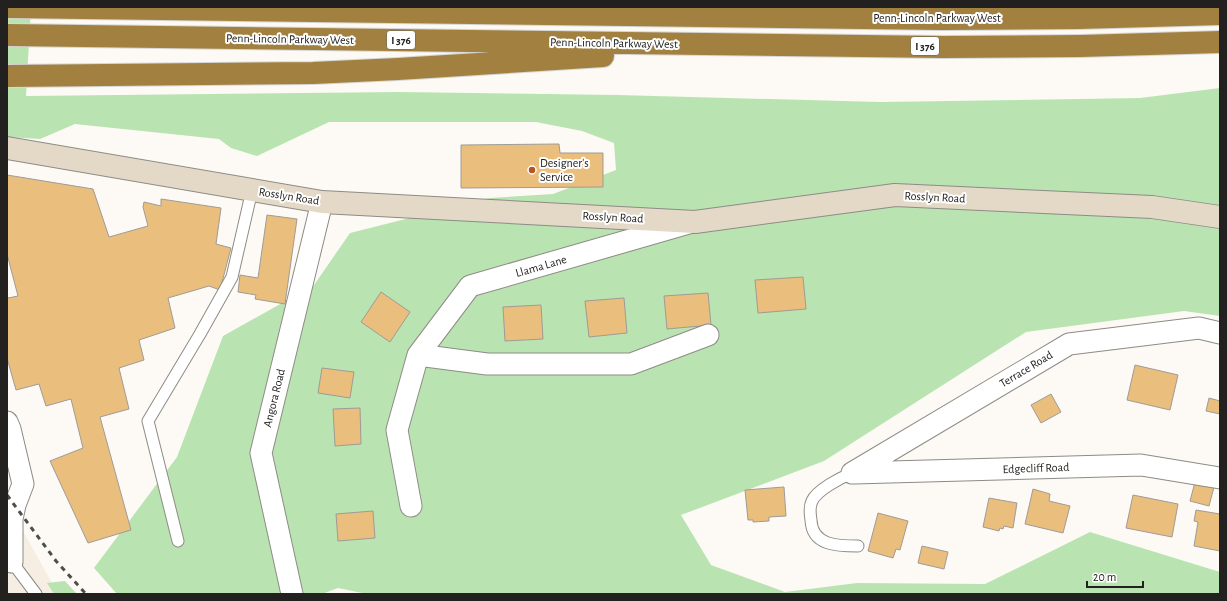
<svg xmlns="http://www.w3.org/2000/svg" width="1227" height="601" font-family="'Alegreya Sans',sans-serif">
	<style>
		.built { fill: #f6eee2 }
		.green { fill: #b9e4b1 }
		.building { fill: #eabe7c; stroke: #9f9b97 }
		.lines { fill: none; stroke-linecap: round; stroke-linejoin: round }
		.lane-casing { stroke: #8e8b86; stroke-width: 13 }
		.street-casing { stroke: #8e8b86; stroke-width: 23 }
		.secondary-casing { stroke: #8e8b86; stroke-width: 24 }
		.highway-casing { stroke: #d7d7d7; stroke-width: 24 }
		.lane { stroke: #fff; stroke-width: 11 }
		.street { stroke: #fff; stroke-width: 21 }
		.secondary { stroke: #e3d9c6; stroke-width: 22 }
		.highway { stroke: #a28140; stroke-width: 22 }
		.rail { stroke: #4e4d4a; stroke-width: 3; stroke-dasharray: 5 5; stroke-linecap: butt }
		.poi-dot { fill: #b85322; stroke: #fff; stroke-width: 1.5 }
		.labels { text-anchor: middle; stroke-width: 4; stroke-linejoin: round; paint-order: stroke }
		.shield { fill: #fff; stroke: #646462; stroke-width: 1 }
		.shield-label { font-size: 11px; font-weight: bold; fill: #22211f }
		.street-label { font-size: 12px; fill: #22211f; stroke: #fff }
		.poi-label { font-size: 12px; fill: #22211f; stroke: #fff; text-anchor: start }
	</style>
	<rect width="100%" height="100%" fill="#fdfaf5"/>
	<path class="built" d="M11,509L58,594H7V512Z"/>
	<path class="green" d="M7,7H31L26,96L399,92L618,95L880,102L1140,98L1220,88V316L1184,311L1026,332L824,461L681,515L711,565L785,592L857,583L985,584L1090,532L1220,572V594H367L338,588L322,594H117L94,568L177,457L223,336L314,285L350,233L489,198L553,194L616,170L614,143L582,131L536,122H329L257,156L231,148L219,139L75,124L40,139L7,137Z
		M65,581L77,594H54L47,583Z"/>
	<path class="building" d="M559,144L560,153H603V187L461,188V145Z
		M7,175L93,189L109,237L148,226L143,207L144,202L161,206V199L221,208L216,244L231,248L220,290L209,286L168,298L175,328L139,340L144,360L119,368L129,409L100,417L131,530L88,543L50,461L83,448L71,399L46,406L39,384L16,390L7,358V295L8,298L18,296L7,254Z
		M267,215L297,219L285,304L255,299L256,295L238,292L240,275L258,278Z
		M803,277L806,309L758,313L755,280Z
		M381,292L410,312L390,342L361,322Z
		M708,293L711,325L667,329L664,296Z
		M624,298L627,333L589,337L585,301Z
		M541,305L543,339L505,341L503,307Z
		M1135,365L1178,375L1170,410L1127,400Z
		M322,368L354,372L350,398L318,393Z
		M1051,394L1061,412L1041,423L1031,405Z
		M1209,398L1220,401V414L1206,411Z
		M360,408L361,444L335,446L333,409Z
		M1195,482L1214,487L1209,506L1190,501Z
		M784,487L786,516L769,517V521L753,522V520H748L745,490Z
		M1033,489L1050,494L1049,501L1070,506L1063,533L1025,524Z
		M1133,495L1178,504L1172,537L1126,528Z
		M989,498L1017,503L1013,528L1004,526L1003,529L1000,528L999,531L983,527Z
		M1196,510L1220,514V551L1194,546L1198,522L1194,521Z
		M373,511L375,538L338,541L336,514Z
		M878,513L908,521L900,550L896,549L893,558L868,551Z
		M922,546L948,552L944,569L918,563Z"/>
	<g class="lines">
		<defs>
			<path id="lane" d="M852,473C840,478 817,490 812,501C809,507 810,514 811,520C812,546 838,546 858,546
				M178,541L148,421L200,334L232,277L252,190
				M12,562L36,594"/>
			<path id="street" d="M418,355L487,364H631L708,335
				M7,422L10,429L23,484L15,505L12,519V562
				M852,473L1069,344L1199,328L1220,333
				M854,473L1141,465L1220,478
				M411,506L397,430L418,355L470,286L689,223
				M292,594L261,453L322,202"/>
			<path id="secondary" d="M7,148L322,202L695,222L895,195L1152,207L1220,217"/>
			<path id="highway" d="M7,7L943,19L1079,18L1220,14
				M7,35L943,47L1080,46L1220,42
				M7,76L313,73L398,69L603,56"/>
		</defs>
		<use href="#lane" class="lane-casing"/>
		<use href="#street" class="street-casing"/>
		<use href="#secondary" class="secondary-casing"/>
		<use href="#highway" class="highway-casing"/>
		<use href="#lane" class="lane"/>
		<use href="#street" class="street"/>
		<use href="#secondary" class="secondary"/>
		<use href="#highway" class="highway"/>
		<path class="rail" d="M7,495L56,561L86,594"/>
	</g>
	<circle class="poi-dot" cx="532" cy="170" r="4"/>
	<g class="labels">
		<g class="shield">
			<rect x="387" y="31" width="28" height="18" rx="3"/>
			<rect x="911" y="37" width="28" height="18" rx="3"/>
		</g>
		<g class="shield-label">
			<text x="401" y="44">I 376</text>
			<text x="925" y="50">I 376</text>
		</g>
		<g class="street-label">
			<text x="937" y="22">Penn-Lincoln Parkway West</text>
			<text transform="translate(290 39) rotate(1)" y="4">Penn-Lincoln Parkway West</text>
			<text transform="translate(614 43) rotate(1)" y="4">Penn-Lincoln Parkway West</text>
			<text transform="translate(289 196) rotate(9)" y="4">Rosslyn Road</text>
			<text transform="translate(935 197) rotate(3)" y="4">Rosslyn Road</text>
			<text transform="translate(613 217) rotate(3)" y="4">Rosslyn Road</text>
			<text transform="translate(541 266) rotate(-16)" y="4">Llama Lane</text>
			<text transform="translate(1026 369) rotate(-31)" y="4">Terrace Road</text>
			<text transform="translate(274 398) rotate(-76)" y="4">Angora Road</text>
			<text transform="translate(1036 468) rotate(-2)" y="4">Edgecliff Road</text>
		</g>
		<g class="poi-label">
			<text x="540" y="167">Designer's<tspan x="540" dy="14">Service</tspan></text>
		</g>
	</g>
	<rect width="1227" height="601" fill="none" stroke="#22211f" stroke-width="16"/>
	<path d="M1087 581v6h56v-6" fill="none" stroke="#22211f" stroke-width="2"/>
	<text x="1093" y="581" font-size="12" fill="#22211f" stroke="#ffffff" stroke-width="3" paint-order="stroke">20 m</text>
</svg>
